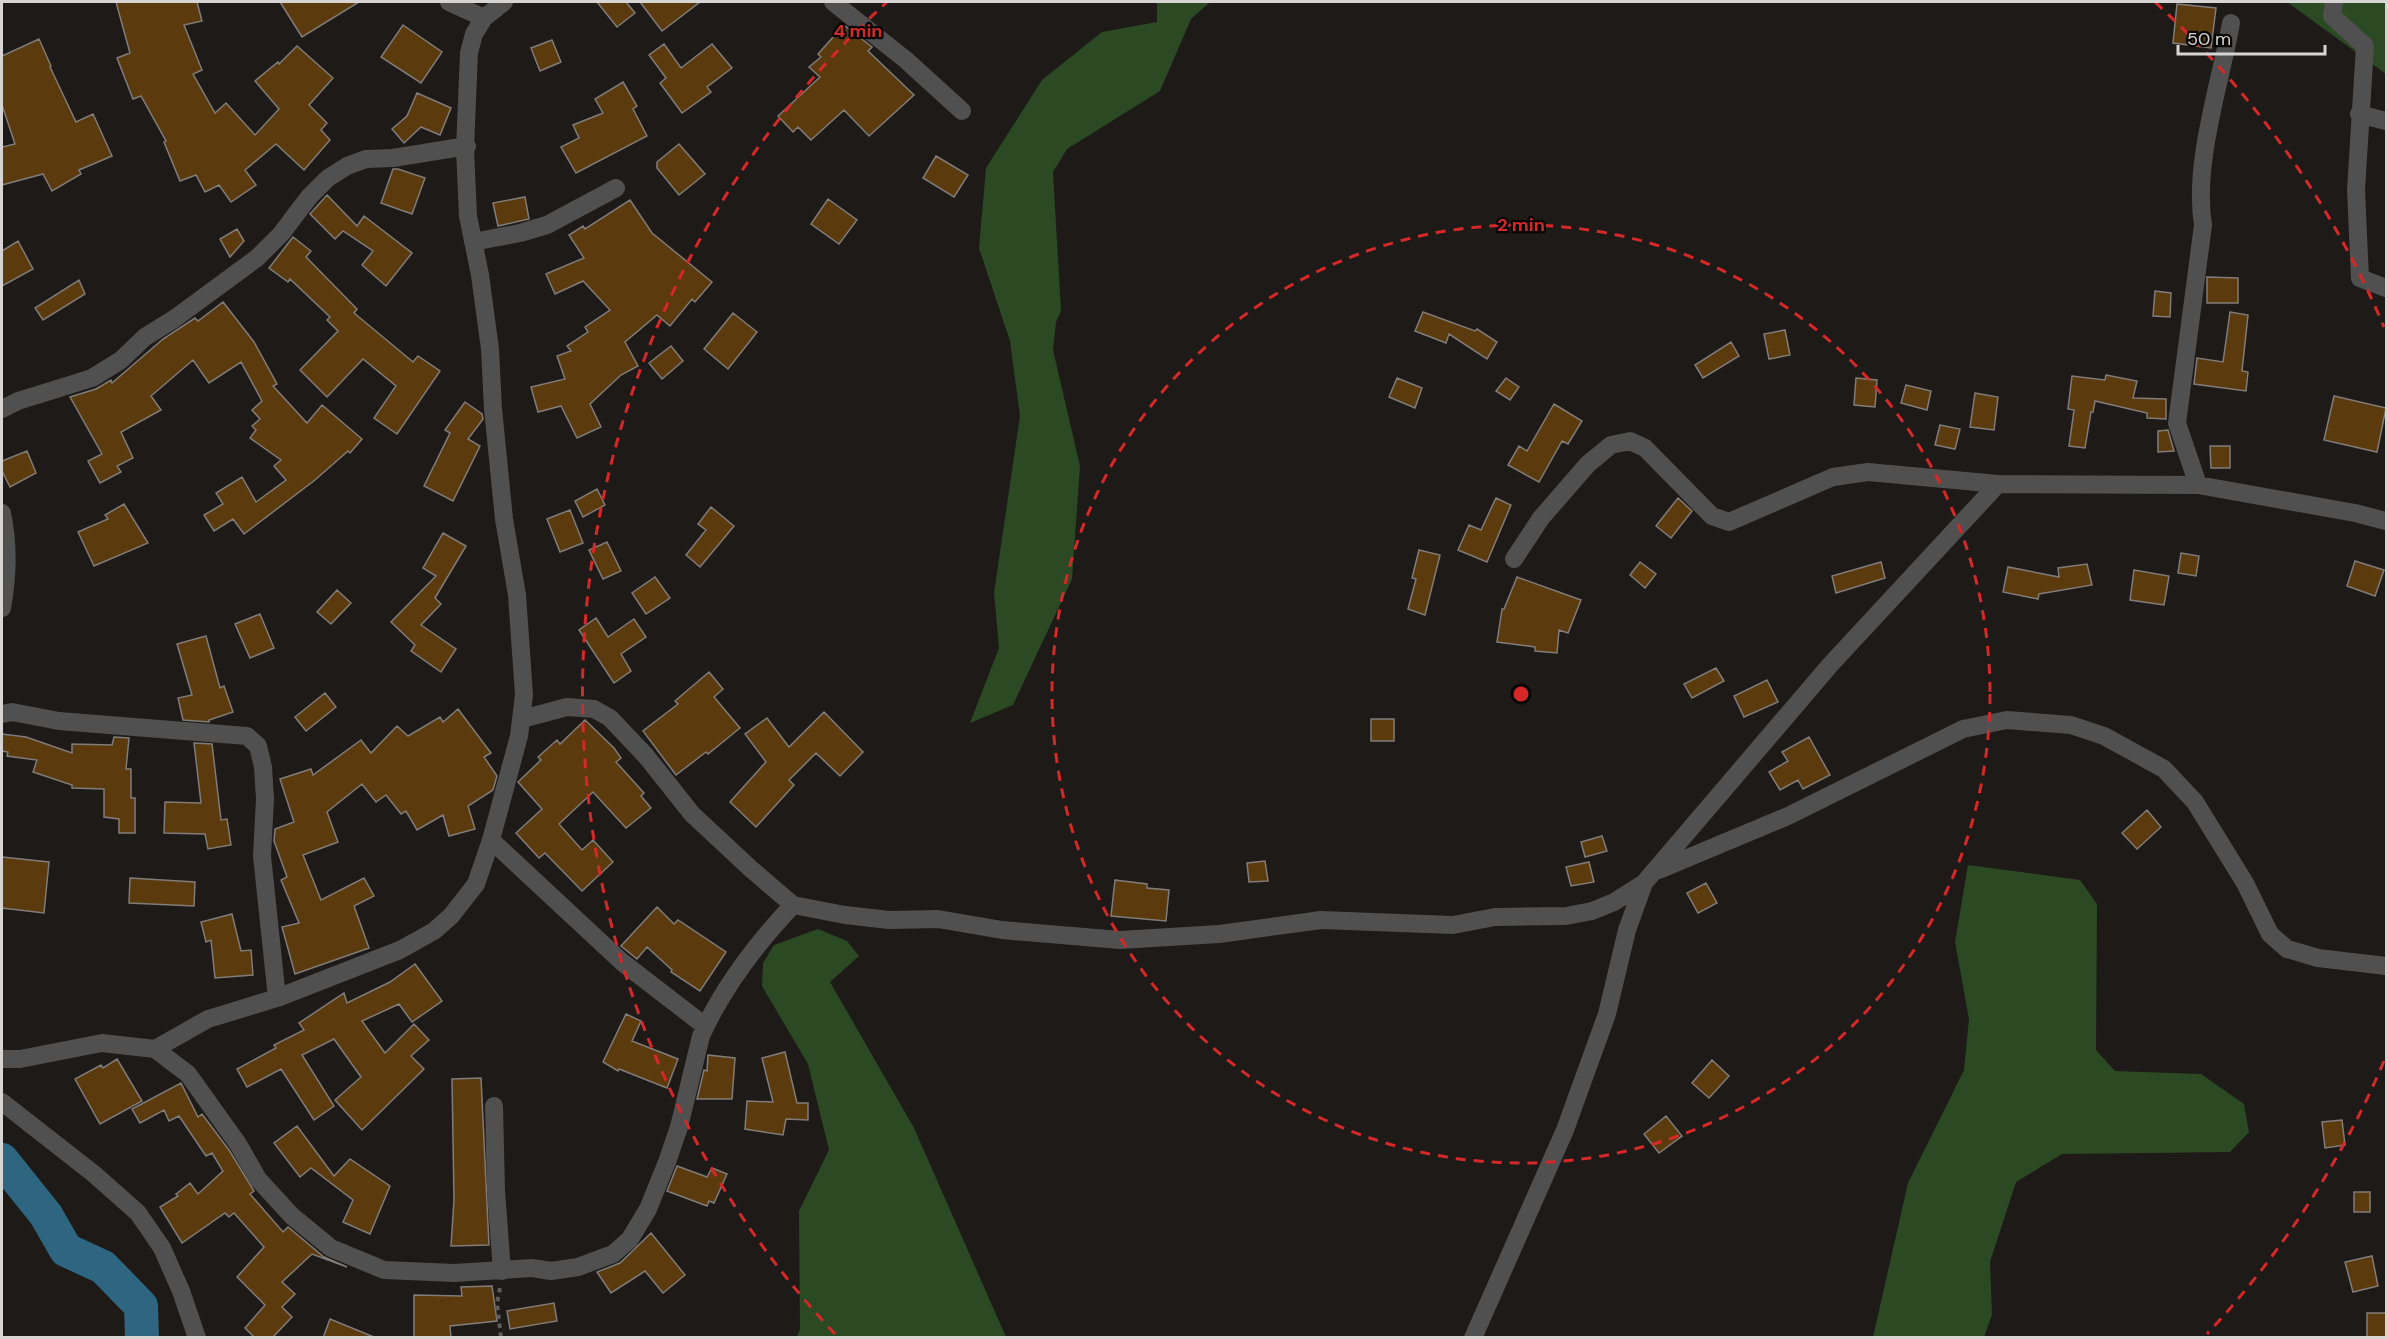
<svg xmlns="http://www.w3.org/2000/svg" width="2388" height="1339" font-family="'DM Sans',sans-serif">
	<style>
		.forest { fill: #2b4a23 }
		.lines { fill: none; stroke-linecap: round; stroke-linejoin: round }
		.river { stroke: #2e6681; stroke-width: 34 }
		.building { fill: #5b3a0d; stroke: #807c79; stroke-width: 1.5 }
		.path { stroke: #5f5c5a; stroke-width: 4; stroke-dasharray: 4.5 4.5; stroke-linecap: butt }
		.minor { stroke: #4f504f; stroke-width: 18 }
		.ring { fill: none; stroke: #d62828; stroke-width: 3; stroke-dasharray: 10 8 }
		.centre { fill: #d62828; stroke: #070605; stroke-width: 3 }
		.ring-label { font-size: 18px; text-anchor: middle; font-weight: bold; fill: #d62828; stroke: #070605; stroke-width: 4.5; stroke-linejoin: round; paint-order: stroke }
	</style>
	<rect width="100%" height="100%" fill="#1d1a18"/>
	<path class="forest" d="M1157,2H1210L1191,19L1160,91L1067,149L1053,172L1061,311L1056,322L1053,350L1080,466L1072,579L1013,705L970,723L999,648L994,593L1020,416L1010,341L979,248L986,168L1042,80L1102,32L1157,22Z
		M2287,2H2386V74Z
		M1968,865L2080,880L2097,904L2096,1050L2115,1071L2201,1074L2244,1104L2249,1132L2230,1152L2062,1154L2016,1182L1990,1262L1992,1315L1984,1337H1873L1908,1183L1964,1070L1969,1019L1955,942Z
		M818,929L847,941L859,956L830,982L914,1128L1006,1337H797L800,1329L799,1211L829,1150L808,1064L762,986L763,963L774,945Z"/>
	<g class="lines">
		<path class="river" d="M2,1160L46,1215L66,1250L103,1267L141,1306L142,1338"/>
	</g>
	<path class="building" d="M116,2H197L202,21L184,25L202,70L193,74L215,113L226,103L255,135L279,109L255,81L278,62L279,64L297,46L333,78L309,105L327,123L321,130L330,140L304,170L276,144L245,170L256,185L231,202L219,185L205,192L196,175L180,181L164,142L166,141L141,96L133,99L117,58L130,53Z
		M280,2H359L302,37Z
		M597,2H626L635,13L617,27Z
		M640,2H700L662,31Z
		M2177,4L2216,8L2211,48L2173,43Z
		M403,25L442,52L421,83L381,57Z
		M844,25L872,47L868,51L914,95L869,136L844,110L811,140L798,127L793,132L778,116L820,77L809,67L821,57L818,54Z
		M39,39L51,66L50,67L76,122L93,114L112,156L79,170L81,174L52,191L43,174L2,185V147L15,144L2,105V56Z
		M552,40L561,62L540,71L531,48Z
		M664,44L681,68L712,44L732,68L707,87L711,92L682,113L660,83L666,78L649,55Z
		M623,82L637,106L633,109L647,136L576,173L561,147L579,138L573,125L603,113L595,99Z
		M417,93L451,108L440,135L421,127L404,143L392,129L407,116Z
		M679,144L705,174L679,195L657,168V162Z
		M936,156L968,175L954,197L923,178Z
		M393,169H398L425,178L412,214L381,203Z
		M327,195L357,226L364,216L412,253L386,286L362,265L373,251L343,231L335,239L310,214Z
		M525,197L529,219L498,226L493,203Z
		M828,199L857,220L839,244L811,224Z
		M630,200L652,233L712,282L695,302L692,299L670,326L657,315L625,342L638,366L621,375L590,404L601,427L577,438L561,406L538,412L531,387L565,379L557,356L571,351L567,346L588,332L585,327L610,310L583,281L555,294L546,274L584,258L569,235L583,226L585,229Z
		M237,229L244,241L230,257L220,239Z
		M293,237L311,251L306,257L357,309L354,313L413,362L418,356L440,371L397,434L374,418L396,386L363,359L327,397L300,370L338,331L327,320L330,317L290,279L288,282L269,268Z
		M18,241L33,269L2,286V251Z
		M2207,277L2238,278V303H2207Z
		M79,280L85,294L43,320L35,308Z
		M2155,291L2171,293L2170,317L2153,316Z
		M223,302L254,342L277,384L273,386L307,423L322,405L362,439L350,453L348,451L315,480L244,534L233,519L214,531L204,515L223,504L216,493L242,477L256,502L286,480L274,466L281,460L250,438L256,430L252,426L260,419L252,410L262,401L241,362L209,383L193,360L151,396L161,410L121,432L133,458L117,466L121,472L100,483L88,461L102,454L70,397L96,389L111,380L112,383L163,339L195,318L198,321Z
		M1423,312L1475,331L1477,329L1497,342L1487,359L1449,334L1446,343L1415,331Z
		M2230,312L2248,315L2242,371L2248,372L2246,391L2194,384L2197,358L2223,362Z
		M733,313L757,332L728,369L704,349Z
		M1785,330L1790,355L1769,359L1764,334Z
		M1731,342L1739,356L1703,378L1695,365Z
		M671,346L683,361L662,379L649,363Z
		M2106,375L2137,381L2133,398L2166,399V419L2147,418V413L2095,401L2093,412H2091L2085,448L2069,446L2074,410L2068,409L2072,376L2105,380Z
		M1397,378L1422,388L1415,408L1389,397Z
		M1506,378L1519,387L1510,400L1496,391Z
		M1856,378L1877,380L1875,407L1854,405Z
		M1906,385L1931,391L1927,410L1901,403Z
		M1975,393L1998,397L1994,430L1970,427Z
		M2334,396L2386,408L2377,452L2324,440Z
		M465,402L482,414L483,419L468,439L480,446L453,501L424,486L450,433L445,430Z
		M1554,404L1582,421L1568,444L1562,441L1539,482L1508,465L1519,446L1527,451Z
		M1940,425L1960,429L1955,449L1935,445Z
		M2168,430L2174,451L2158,452V431Z
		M2210,446H2230V468H2211Z
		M27,451L36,473L10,487L2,471V461Z
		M597,489L605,505L583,517L575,501Z
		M1496,498L1511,505L1487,562L1458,550L1469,525L1481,530Z
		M1678,498L1692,511L1671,538L1656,526Z
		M124,504L148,543L94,566L78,532L108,519L105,515Z
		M711,507L734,526L700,567L686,555L706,530L698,524Z
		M570,510L583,543L560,552L547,519Z
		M443,533L466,546L435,598L441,604L421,625L456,649L441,672L411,651L415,645L391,622L436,576L423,568Z
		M607,542L621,571L603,579L589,550Z
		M1419,550L1440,555L1425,615L1408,609L1416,579L1412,578Z
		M2181,553L2199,556L2196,576L2178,573Z
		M2355,561L2384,570L2375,596L2347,586Z
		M1640,562L1656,574L1645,588L1630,575Z
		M1881,562L1885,578L1836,593L1832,576Z
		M2087,564L2092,585L2039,594L2038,599L2003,592L2008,567L2059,577L2058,568Z
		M2134,570L2169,576L2164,605L2130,600Z
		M655,577L670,598L646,614L632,593Z
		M1517,577L1581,600L1568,633L1559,630L1557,653L1535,651V647L1497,642L1502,609H1504Z
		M337,590L351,603L331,624L317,612Z
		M260,614L274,648L250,658L235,624Z
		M596,618L608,637L634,619L646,637L621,654L631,671L614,683L579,630Z
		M206,636L220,688L224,686L233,712L209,720V722L183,720L178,698L192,695L177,644Z
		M1716,668L1724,681L1692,698L1684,684Z
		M709,672L723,689L714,697L740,728L708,754L706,752L676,775L643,731L678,704L675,701Z
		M1767,680L1778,702L1744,717L1734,696Z
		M325,693L336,707L306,731L295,717Z
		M458,709L491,753L484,757L497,776L493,790L468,806L475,829L449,836L443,815L417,830L406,811L401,814L386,795L376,802L362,784L327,812L338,842L303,855L321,900L364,878L374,896L354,906L369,948L295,974L282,927L299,923L281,880L287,877L274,841L275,829L294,822L280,779L311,769L313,775L361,740L371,753L397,726L408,736L440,717L443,722Z
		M824,712L863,752L840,776L816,753L789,780L794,785L756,827L730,802L766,762L745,734L767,718L789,747Z
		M1371,719H1394V741H1371Z
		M585,720L614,748L621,758L616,762L644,793L641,796L651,808L626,828L593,792L559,824L582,850L593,840L613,862L582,891L545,853L539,858L516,833L542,809L518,782L541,760L538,757L557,740L560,744Z
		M2,734L26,737L72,753V744L112,745L114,737L129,738L126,769H131V798H135V833H119V819L104,817V789L72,788V785L33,772L37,760L7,756L8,752L2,751Z
		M1809,737L1830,775L1803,789L1798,780L1780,790L1769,772L1788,761L1782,752Z
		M194,743L212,744L221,820L227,819L231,845L208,849L205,834L164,833L165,802L201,803Z
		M2147,810L2161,827L2137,849L2122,833Z
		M1602,836L1607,851L1585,857L1581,842Z
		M2,857L49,862L44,913L2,908Z
		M1265,861L1268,881L1249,882L1247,863Z
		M1589,862L1594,882L1571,886L1566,867Z
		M130,878L195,882L194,906L129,903Z
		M1115,880L1147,884V888L1169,890L1166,921L1111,916Z
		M1706,883L1717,903L1698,913L1687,893Z
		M657,907L674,924L678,920L726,952L700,991L671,972L672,970L647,947L637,959L621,946Z
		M232,914L241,951L251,950L253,975L215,978L211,940L206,942L201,922Z
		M415,964L442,1001L412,1022L399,1004L362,1021L385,1053L414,1024L429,1040L411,1056L424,1069L362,1130L335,1100L361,1077L334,1039L302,1055L334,1106L314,1120L281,1069L247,1087L237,1069L276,1048L274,1045L304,1030L299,1023L344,993L347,1003L390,982Z
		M626,1014L641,1021L632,1041L678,1059L667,1088L619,1069L618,1071L603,1062Z
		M785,1052L797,1103H808V1120L786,1119L783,1135L745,1129L747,1101L773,1102L762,1058Z
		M708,1055L735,1058L732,1099H697L704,1070L707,1071Z
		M117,1059L142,1101L100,1124L75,1079L101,1065L103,1068Z
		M1712,1060L1729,1076L1709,1098L1692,1083Z
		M481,1078L489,1245L451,1246L454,1200L452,1079Z
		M181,1083L198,1117L202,1114L229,1150L254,1191L250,1194L283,1232L288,1227L324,1257L347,1267L312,1254L282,1282L295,1294L282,1307L292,1317L272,1338H255L245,1328L265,1305L237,1277L264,1247L234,1213L229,1217L225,1213L182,1243L160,1207L178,1196L176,1194L190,1183L198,1194L223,1171L212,1153L206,1156L179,1116L169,1121L164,1110L140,1123L132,1109Z
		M1666,1116L1682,1136L1659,1153L1644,1134Z
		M2342,1120L2345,1145L2325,1148L2322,1122Z
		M297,1126L334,1176L350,1159L390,1186L370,1234L343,1222L353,1200L311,1168L300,1177L274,1143Z
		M677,1166L707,1177L712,1168L727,1174L714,1203L709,1201L707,1206L667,1191Z
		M2354,1192H2370V1212H2354Z
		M651,1233L685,1275L663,1293L645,1271L611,1293L597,1272L620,1263Z
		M2372,1256L2378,1286L2353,1292L2345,1262Z
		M492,1286L497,1321L450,1326L451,1338H414V1295L462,1296L461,1287Z
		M554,1303L557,1321L510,1329L507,1311Z
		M2367,1313H2386V1338H2367Z
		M330,1319L374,1337L373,1338H323Z"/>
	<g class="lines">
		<path class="path" d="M500,1288L497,1303L501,1338"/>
		<path class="minor" d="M449,2L484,18
			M833,2L906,60L962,111
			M2334,2L2332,16L2365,46L2356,190L2360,278L2386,288
			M2359,114L2386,121
			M473,242L520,233L547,225L616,188
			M2,409L18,401L92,378L121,360L145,337L174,319L257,258L281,234L309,197L328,178L347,166L366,159L393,158L467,146
			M2198,485L2177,423L2203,225C2193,164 2220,85 2231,23
			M2,513C9,546 8,575 2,608
			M1514,559L1541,518L1588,464L1611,445L1630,441L1645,448L1712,516L1729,522L1833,477L1868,472L1998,484
			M2,714L12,712L59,721L247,736L258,746L263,767L265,799L262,856L277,998
			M522,719L567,707L594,709L610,718L646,756L692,814L751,869L793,905L845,915L889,920L938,919L1002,930L1120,940L1219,934L1321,920L1453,925L1495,917L1566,916L1592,911L1614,902L1644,883
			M491,840L622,962L705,1026
			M1659,870L1788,816L1963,729L2007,720L2071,725L2104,736L2164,769L2195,802L2245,883L2270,934L2287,949L2318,958L2386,966
			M155,1049L188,1074L238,1144L258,1179L292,1216L331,1248L384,1270L454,1273L532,1268L551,1271L578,1267L613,1254L630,1239L648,1209L667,1162L679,1127L701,1036C723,987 756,944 793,905
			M2,1059H20L102,1043L155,1049L208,1019L277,998L400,950L434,931L451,916L476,884L491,840L519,736L524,695L517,595L504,519L493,409L490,349L480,275L468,216L465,149L469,53L474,34L484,18L504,2
			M2,1102L94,1174L138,1213L162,1248L181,1291L197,1338
			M494,1106L496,1191L502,1271
			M1473,1338L1565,1130L1607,1014L1627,930L1644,883L1831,664L1998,484L2198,485L2355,513L2386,521"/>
	</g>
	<g class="ring">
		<circle cx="1521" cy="694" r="469"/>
		<path d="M2384 1061A938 938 0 0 1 2207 1334M835 1334A938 938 0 0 1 887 2M2155 2A938 938 0 0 1 2384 327"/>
	</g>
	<circle cx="1521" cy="694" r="9" class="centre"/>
	<g class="ring-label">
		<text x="858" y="37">4 min</text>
		<text x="1521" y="231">2 min</text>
	</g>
	<rect width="2388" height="1339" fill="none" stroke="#d7d5d3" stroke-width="6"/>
	<path d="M2178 45v9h147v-9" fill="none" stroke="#d7d5d3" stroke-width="3"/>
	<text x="2187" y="45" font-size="18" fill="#d7d5d3" stroke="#070605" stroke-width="4.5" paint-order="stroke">50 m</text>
</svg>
